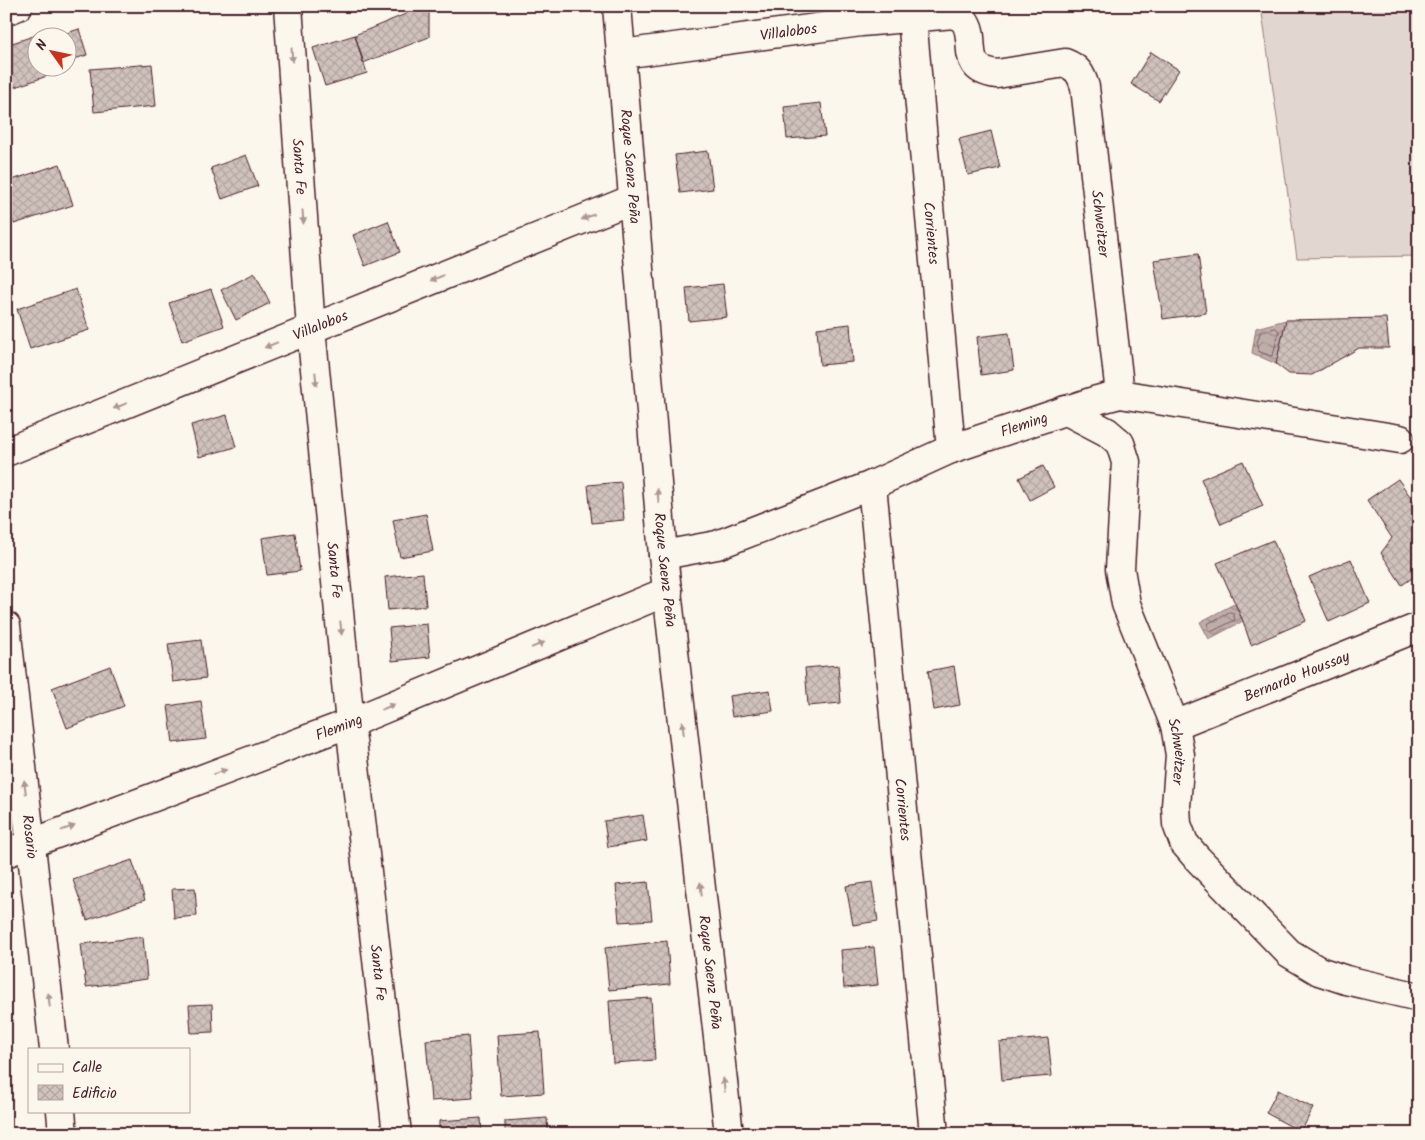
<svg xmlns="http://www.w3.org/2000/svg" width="1425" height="1140" font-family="Kalam,sans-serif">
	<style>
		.grass { fill: #e2d7d0; stroke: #967b7e }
		.water { fill: url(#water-waves); stroke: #907477 }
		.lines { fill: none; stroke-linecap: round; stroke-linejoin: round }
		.shore { stroke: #79585e; stroke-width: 1 }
		.building { fill: url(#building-cross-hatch); stroke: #4a1f2b }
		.minor-casing { stroke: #4a1f2b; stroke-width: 31 }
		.minor { stroke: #fbf7ec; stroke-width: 28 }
		.oneway { fill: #ab9695 }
		.labels { text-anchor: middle; stroke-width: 4.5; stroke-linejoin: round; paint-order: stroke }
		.street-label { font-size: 15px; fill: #4a1f2b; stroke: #fbf7ec }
	</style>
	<defs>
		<pattern id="water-waves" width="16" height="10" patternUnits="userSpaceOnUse" patternTransform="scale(1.25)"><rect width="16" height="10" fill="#bfadaa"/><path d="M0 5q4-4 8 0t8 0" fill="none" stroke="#9d8c8b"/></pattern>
		<pattern id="building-cross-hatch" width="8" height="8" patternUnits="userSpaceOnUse" patternTransform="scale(1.25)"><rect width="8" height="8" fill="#cfc2bc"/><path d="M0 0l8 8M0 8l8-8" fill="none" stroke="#b3a6a2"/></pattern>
	</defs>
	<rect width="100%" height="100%" fill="#fbf7ec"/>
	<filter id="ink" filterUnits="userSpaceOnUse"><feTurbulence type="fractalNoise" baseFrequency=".02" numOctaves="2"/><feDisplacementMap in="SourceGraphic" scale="10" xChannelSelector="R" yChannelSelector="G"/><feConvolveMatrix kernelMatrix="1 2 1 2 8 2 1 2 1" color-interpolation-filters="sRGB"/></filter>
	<g filter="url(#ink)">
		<path class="grass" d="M1261,6H1419V256L1297,258Z"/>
		<path class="water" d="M1286,320L1276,364L1252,353L1256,328Z
			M1234,604L1243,621L1209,639L1200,622Z"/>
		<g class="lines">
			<path class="shore" d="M1276,328L1279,331L1273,355L1270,356L1258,351L1257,343L1260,333Z
				M1230,612L1233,613L1235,620L1213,631H1210L1208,624Z"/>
		</g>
		<path class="building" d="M405,6H429V37L363,63L355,35L408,13Z
			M79,29L87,55L68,61V38H58V36Z
			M46,32L47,38H38V68H57L59,72L6,90V45Z
			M355,35L367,73L325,86L313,48Z
			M1151,52L1179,70L1159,101L1131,84Z
			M152,64L156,106L94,112L90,69Z
			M821,103L825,136L787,139L784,107Z
			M991,131L1000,168L968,175L959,139Z
			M708,151L713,189L680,193L675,155Z
			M246,155L258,186L222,199L211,168Z
			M60,164L73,205L14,224L6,199V182Z
			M388,221L400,252L365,266L353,235Z
			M1198,254L1206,313L1163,319L1154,260Z
			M255,273L270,303L236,320L221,290Z
			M723,284L727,317L689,321L686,288Z
			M76,289L89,330L30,349L17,309Z
			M211,289L224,326L182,341L169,303Z
			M1386,318L1389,348H1359L1312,375L1289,374L1276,364L1286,320Z
			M850,324L853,362L820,365L817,328Z
			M1009,333L1014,370L981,375L977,337Z
			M227,415L236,447L199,457L191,425Z
			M1243,461L1263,506L1221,524L1201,479Z
			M1043,466L1054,487L1030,500L1019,478Z
			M1398,479L1419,509V573L1402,585L1381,553L1392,538L1367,500Z
			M621,482L624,520L592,523L588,485Z
			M426,514L433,551L400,557L393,520Z
			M295,533L300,571L267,575L262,538Z
			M1273,540L1306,621L1251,645L1243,621L1217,563Z
			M1351,559L1370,603L1329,622L1309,577Z
			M423,573L426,606L388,610L385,577Z
			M427,624L430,657L392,661L389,628Z
			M201,640L206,678L173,682L168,644Z
			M838,665L841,703L808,706L805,668Z
			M110,666L124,706L67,728L52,688Z
			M954,666L960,705L934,710L928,671Z
			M770,690L773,711L732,717L729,696Z
			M201,701L206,739L173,743L168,706Z
			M643,815L647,841L608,847L604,821Z
			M132,860L145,900L87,920L73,880Z
			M648,882L652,920L619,922L616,885Z
			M872,882L878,921L853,925L846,886Z
			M195,888L197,916L174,918L172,889Z
			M143,937L147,979L86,987L81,944Z
			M667,941L670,984L609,990L605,948Z
			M874,947L878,985L844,988L841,950Z
			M651,998L655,1060L613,1063L609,1001Z
			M212,1004L213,1032L191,1033L189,1005Z
			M540,1032L544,1093L501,1096L497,1035Z
			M468,1036L473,1098L431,1101L426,1040Z
			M1048,1038L1052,1076L1002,1080L999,1042Z
			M1278,1090L1313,1108L1301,1132L1266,1113Z
			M481,1118L482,1134H439V1121Z
			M547,1118L548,1134H505V1121Z"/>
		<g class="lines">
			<defs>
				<g id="minor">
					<path id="s1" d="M288,6L311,329L350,723L397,1134"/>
					<path id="s2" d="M617,6L663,555L729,1134"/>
					<path d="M6,11L18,6"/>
					<path id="s3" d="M912,18L951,449"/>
					<path id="s4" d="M622,54L861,22L954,14C957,16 962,18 964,20C979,39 957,69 997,74L1065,63C1078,68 1081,74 1085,87L1120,394"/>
					<path id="s5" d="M1065,410L1107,432L1120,443L1126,462L1120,569L1126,604L1175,725L1180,755L1176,806L1177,824L1184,843L1196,857L1289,953L1319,971L1346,980L1419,997"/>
					<path id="s6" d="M6,452L633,199"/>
					<path id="s7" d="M872,485L934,1134"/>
					<path id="s8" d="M663,555L717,545L872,485L951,449L1097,400L1120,394L1400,439"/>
					<path id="s9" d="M6,626L54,1049"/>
					<path id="s10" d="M1175,725L1419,627"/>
					<path id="s11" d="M6,853L350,723L668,591"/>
					<path d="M61,1111L63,1134"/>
				</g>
			</defs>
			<use href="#minor" class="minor-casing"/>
			<use href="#minor" class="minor"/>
		</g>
		<defs><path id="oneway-solid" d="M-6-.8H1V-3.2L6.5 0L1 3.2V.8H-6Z" transform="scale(1.25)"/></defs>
		<g class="oneway">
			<use href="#oneway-solid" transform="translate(292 55) rotate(86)"/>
			<use href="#oneway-solid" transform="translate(303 217) rotate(86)"/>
			<use href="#oneway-solid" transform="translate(588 217) rotate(158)"/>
			<use href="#oneway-solid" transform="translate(437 278) rotate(158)"/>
			<use href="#oneway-solid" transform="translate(271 345) rotate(158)"/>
			<use href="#oneway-solid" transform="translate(316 379) rotate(84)"/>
			<use href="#oneway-solid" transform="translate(120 406) rotate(158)"/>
			<use href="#oneway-solid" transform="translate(658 496) rotate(-95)"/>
			<use href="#oneway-solid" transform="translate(341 628) rotate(84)"/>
			<use href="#oneway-solid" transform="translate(538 645) rotate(-23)"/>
			<use href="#oneway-solid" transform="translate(388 707) rotate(-23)"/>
			<use href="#oneway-solid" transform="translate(683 728) rotate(-96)"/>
			<use href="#oneway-solid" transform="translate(220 772) rotate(-20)"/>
			<use href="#oneway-solid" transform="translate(25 787) rotate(-97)"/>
			<use href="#oneway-solid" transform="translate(68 828) rotate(-20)"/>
			<use href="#oneway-solid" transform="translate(701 889) rotate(-96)"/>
			<use href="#oneway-solid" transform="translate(49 1000) rotate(-96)"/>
			<use href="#oneway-solid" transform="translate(724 1085) rotate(-96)"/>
		</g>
	</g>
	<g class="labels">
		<g class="street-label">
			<text dy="5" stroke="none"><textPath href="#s4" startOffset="168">Villalobos</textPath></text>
			<text dy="5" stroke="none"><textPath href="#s1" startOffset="161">Santa Fe</textPath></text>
			<text dy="5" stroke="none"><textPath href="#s2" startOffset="161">Roque Saenz Peña</textPath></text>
			<text dy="5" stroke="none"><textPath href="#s4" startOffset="656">Schweitzer</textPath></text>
			<text dy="5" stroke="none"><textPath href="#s3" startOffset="216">Corrientes</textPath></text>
			<text dy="5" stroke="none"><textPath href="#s6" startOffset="339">Villalobos</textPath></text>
			<text dy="5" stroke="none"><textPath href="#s8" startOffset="385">Fleming</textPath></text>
			<text dy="5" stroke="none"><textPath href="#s1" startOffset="566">Santa Fe</textPath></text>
			<text dy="5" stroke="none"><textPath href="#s2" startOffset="566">Roque Saenz Peña</textPath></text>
			<text dy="5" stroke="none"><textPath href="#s10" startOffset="131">Bernardo Houssay</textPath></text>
			<text dy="5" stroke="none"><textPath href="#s11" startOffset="356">Fleming</textPath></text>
			<text dy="5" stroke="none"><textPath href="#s5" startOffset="384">Schweitzer</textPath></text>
			<text dy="5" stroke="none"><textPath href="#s7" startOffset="326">Corrientes</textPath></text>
			<text dy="5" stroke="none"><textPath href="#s9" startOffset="212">Rosario</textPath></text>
			<text dy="5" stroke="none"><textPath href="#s1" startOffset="971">Santa Fe</textPath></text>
			<text dy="5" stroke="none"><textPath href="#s2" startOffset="971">Roque Saenz Peña</textPath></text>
		</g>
	</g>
	<rect width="1425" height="1140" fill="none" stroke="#fbf7ec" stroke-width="25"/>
	<rect x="12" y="12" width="1400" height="1115" fill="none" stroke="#4a1f2b" stroke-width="2" filter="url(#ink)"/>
	<rect x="28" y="1048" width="162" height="65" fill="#fbf7ec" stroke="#b4a19f"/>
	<rect x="38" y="1064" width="25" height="8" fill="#fbf7ec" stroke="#b4a19f"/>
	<text x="72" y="1072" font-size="15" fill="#4a1f2b">Calle</text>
	<rect x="38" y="1085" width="25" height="15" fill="url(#building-cross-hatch)" stroke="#b4a19f"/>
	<text x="72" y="1098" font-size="15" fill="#4a1f2b">Edificio</text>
	<g transform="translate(52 52) rotate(303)"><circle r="24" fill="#fbf7ec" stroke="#b4a19f"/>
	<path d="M0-4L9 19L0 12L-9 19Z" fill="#c8321e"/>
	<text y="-8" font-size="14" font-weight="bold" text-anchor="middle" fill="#4a1f2b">N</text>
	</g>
</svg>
